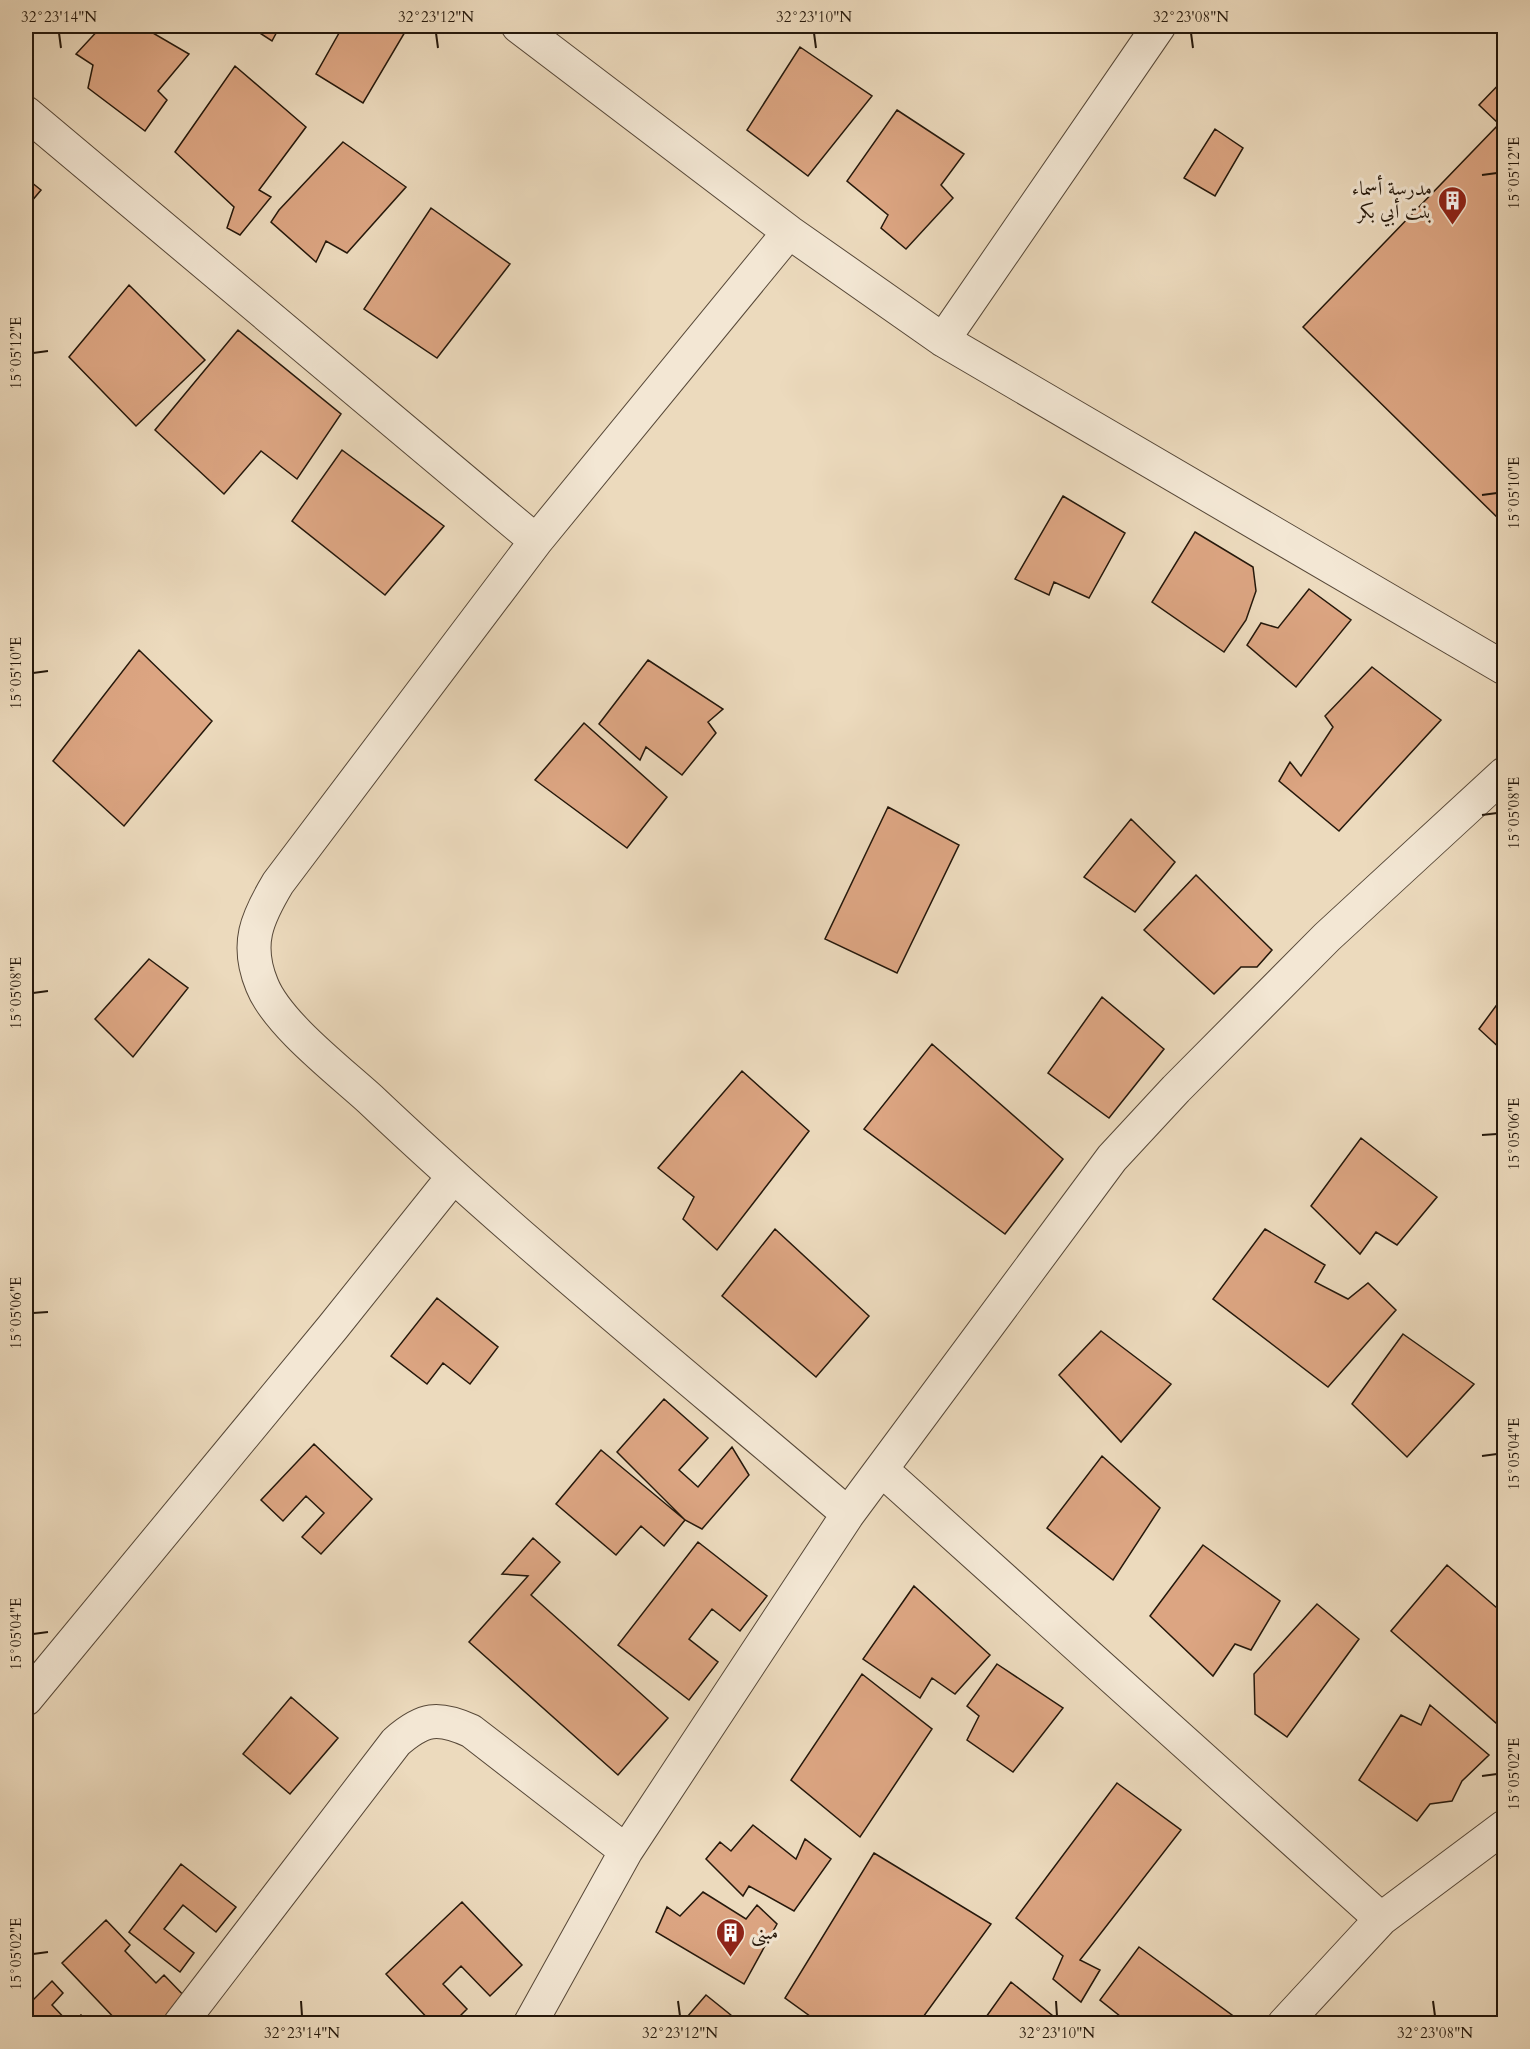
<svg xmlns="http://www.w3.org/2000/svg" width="1530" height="2049" font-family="Cardo,Amiri,serif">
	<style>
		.building { fill: #dca582; stroke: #25180b; stroke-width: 1.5 }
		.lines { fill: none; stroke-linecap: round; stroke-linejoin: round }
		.minor-casing { stroke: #574838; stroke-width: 35 }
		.minor { stroke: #f3e7d4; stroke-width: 33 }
		.ticks { fill: none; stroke: #25180b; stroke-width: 2 }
		.labels { text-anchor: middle; stroke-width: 6; stroke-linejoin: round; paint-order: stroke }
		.poi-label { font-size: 20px; fill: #25180b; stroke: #f3e7d4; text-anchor: end }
		.neatline { fill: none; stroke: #25180b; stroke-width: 2 }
		.ticks-label { font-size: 15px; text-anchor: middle; fill: #25180b }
	</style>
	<rect width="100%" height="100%" fill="#ecdabd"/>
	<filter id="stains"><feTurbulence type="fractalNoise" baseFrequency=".00333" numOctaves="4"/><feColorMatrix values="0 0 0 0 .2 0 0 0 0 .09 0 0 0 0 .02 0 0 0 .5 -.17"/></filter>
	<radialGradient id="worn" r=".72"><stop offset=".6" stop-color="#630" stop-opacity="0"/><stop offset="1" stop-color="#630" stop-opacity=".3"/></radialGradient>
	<path class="building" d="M102,26H141L189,54L158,91L167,100L145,131L88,88L93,65L76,54Z
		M249,26H280L272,41Z
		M343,26H395L405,32L363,103L316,74Z
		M800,47L872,96L808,176L747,130Z
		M235,66L306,127L259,190L271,197L240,235L227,228L234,207L175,152Z
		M1504,79V524L1303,327L1499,124L1479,105Z
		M897,110L964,154L941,185L953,198L906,249L881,228L888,215L847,181Z
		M1215,129L1243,148L1215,196L1184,178Z
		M343,142L406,187L347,253L326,241L316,262L271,222L279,210Z
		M26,178L41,190L26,208Z
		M431,208L510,264L437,358L364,309Z
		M129,285L205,360L136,426L69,357Z
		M238,330L341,414L297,479L261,451L224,494L155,430Z
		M342,450L444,526L385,595L292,521Z
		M1063,496L1125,533L1089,598L1054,582L1049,595L1015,579Z
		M1195,532L1253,567L1256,591L1246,620L1224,652L1152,602Z
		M1309,589L1351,620L1296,687L1247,645L1261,623L1278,628Z
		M139,650L212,721L124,826L53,761Z
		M648,660L723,709L708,722L716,733L682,775L646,747L640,760L599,724Z
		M1372,667L1441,720L1339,831L1279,781L1290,762L1301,776L1333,727L1325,716Z
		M584,723L667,797L627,848L535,780Z
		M888,807L959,845L897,973L825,939Z
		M1131,819L1175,862L1135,912L1084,877Z
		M1196,875L1272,950L1257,967H1241L1214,994L1144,930Z
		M149,959L188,988L133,1057L95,1019Z
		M1504,995V1052L1479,1029Z
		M1102,997L1164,1049L1109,1118L1048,1073Z
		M932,1044L1063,1159L1005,1234L864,1129Z
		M742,1071L809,1131L717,1250L683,1219L694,1197L658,1168Z
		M1361,1138L1437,1197L1397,1245L1376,1232L1360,1254L1311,1206Z
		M775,1229L869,1316L816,1377L722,1296Z
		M1265,1229L1325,1265L1315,1282L1348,1299L1368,1283L1396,1310L1328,1387L1213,1299Z
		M437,1298L498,1347L470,1384L443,1363L427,1384L391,1356Z
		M1101,1331L1171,1384L1121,1442L1059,1375Z
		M1403,1334L1474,1384L1407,1457L1352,1404Z
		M664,1399L708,1438L679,1470L698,1487L732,1447L749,1475L702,1529L685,1520L617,1452Z
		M314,1444L372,1499L321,1554L302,1537L324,1513L306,1496L283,1521L261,1500Z
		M601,1450L685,1520L664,1546L641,1526L616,1555L556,1504Z
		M1102,1456L1160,1508L1113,1580L1047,1528Z
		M533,1538L560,1562L531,1595L668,1718L618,1775L469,1642L528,1576L502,1574Z
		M698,1542L767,1596L740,1631L712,1609L689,1639L718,1662L689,1700L618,1645Z
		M1203,1545L1280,1601L1251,1650L1235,1644L1213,1676L1150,1616Z
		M1447,1565L1504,1614V1730L1391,1631Z
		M914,1586L990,1655L955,1694L932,1678L920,1698L863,1659Z
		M1317,1604L1359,1639L1287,1737L1255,1714L1254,1674Z
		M997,1664L1063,1708L1013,1772L967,1740L979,1716L967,1706Z
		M862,1674L932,1729L860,1837L791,1780Z
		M291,1697L338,1738L290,1794L243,1754Z
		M1430,1705L1489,1755L1462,1781L1452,1801L1430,1804L1417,1821L1359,1780L1401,1715L1421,1725Z
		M1117,1783L1181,1830L1080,1960L1100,1970L1081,2002L1053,1979L1063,1956L1016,1918Z
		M753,1825L796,1859L805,1839L831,1859L794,1911L749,1886L743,1896L706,1859L720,1842L731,1851Z
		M874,1853L991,1924L918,2024H821L785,1998Z
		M181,1864L236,1907L216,1932L183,1905L164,1929L194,1953L180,1972L129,1932Z
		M703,1892L746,1919L757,1905L777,1924L744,1984L656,1932L667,1907L680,1916Z
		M462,1902L522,1965L490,1996L461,1966L443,1984L467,2009L452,2024H433L386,1974Z
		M106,1920L130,1945L125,1951L156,1983L164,1975L191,2003L169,2024H120L62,1963Z
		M1139,1947L1236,2018L1232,2024H1130L1100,2000Z
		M52,1981L63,1993L52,2005L70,2024H32L26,2017V2007Z
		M1011,1982L1063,2024H981Z
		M706,1995L742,2024H681Z
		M81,2015L89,2024H73Z"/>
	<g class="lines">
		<defs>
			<path id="minor" d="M518,26L789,232L943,340L1504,668
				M26,113L536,541
				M789,232L536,541L278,883C257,918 245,944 262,985C277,1023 338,1070 370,1099C523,1244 688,1377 848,1514
				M943,340L1159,26
				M882,1470L1381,1919L1284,2024
				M26,1699L333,1327L453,1177
				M1381,1919L1504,1827
				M180,2024L396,1742C423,1718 438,1716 471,1731L626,1851
				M530,2024L626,1851L848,1514L1112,1158L1176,1089L1327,937L1504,774"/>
		</defs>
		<use href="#minor" class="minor-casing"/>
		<use href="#minor" class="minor"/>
	</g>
	<path class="ticks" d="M59,33L61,48M436,33L438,48M814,33L816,48M1191,33L1193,48M1482,175L1497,173M33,353L48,351M1482,495L1497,493M33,673L48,671M1482,815L1497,813M33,993L48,991M1482,1135L1497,1134M33,1313L48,1312M1482,1456L1497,1454M33,1634L48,1632M1482,1776L1497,1774M33,1954L48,1952M301,2001L302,2016M678,2001L680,2016M1056,2001L1057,2016M1433,2001L1435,2016"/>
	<defs>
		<symbol id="building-pin" viewBox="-11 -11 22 30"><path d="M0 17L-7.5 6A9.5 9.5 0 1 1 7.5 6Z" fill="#8f2418" stroke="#f3e7d4"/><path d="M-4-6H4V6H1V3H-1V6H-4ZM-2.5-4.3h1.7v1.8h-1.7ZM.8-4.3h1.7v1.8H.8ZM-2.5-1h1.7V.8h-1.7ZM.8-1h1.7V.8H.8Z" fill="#fff"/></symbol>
	</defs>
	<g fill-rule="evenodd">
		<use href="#building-pin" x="1436" y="184" width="33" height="45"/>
		<use href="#building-pin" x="714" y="1916" width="33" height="45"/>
	</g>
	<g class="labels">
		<g class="poi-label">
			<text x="1432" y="195">مدرسة أسماء<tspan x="1432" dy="23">بنت أبي بكر</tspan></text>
			<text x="751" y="1939" text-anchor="start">مبنى</text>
		</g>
	</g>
	<rect width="1530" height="2049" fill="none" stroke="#ecdabd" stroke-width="66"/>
	<rect x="33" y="33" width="1464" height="1983" class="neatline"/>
	<g class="ticks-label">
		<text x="59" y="22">32°23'14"N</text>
		<text x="436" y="22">32°23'12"N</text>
		<text x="814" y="22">32°23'10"N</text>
		<text x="1191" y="22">32°23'08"N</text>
		<text transform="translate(1514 173) rotate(-90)" y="5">15°05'12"E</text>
		<text transform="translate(16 353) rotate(-90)" y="5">15°05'12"E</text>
		<text transform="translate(1514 493) rotate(-90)" y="5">15°05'10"E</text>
		<text transform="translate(16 673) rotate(-90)" y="5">15°05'10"E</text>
		<text transform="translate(1514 813) rotate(-90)" y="5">15°05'08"E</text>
		<text transform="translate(16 993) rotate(-90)" y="5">15°05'08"E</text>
		<text transform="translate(1514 1134) rotate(-90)" y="5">15°05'06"E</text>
		<text transform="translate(16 1313) rotate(-90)" y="5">15°05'06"E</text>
		<text transform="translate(1514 1454) rotate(-90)" y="5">15°05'04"E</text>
		<text transform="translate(16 1634) rotate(-90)" y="5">15°05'04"E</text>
		<text transform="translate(1514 1774) rotate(-90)" y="5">15°05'02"E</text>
		<text transform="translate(16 1954) rotate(-90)" y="5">15°05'02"E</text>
		<text x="302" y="2038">32°23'14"N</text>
		<text x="680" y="2038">32°23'12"N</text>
		<text x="1057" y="2038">32°23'10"N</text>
		<text x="1435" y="2038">32°23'08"N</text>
	</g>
	<rect width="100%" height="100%" filter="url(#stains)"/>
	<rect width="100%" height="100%" fill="url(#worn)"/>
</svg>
